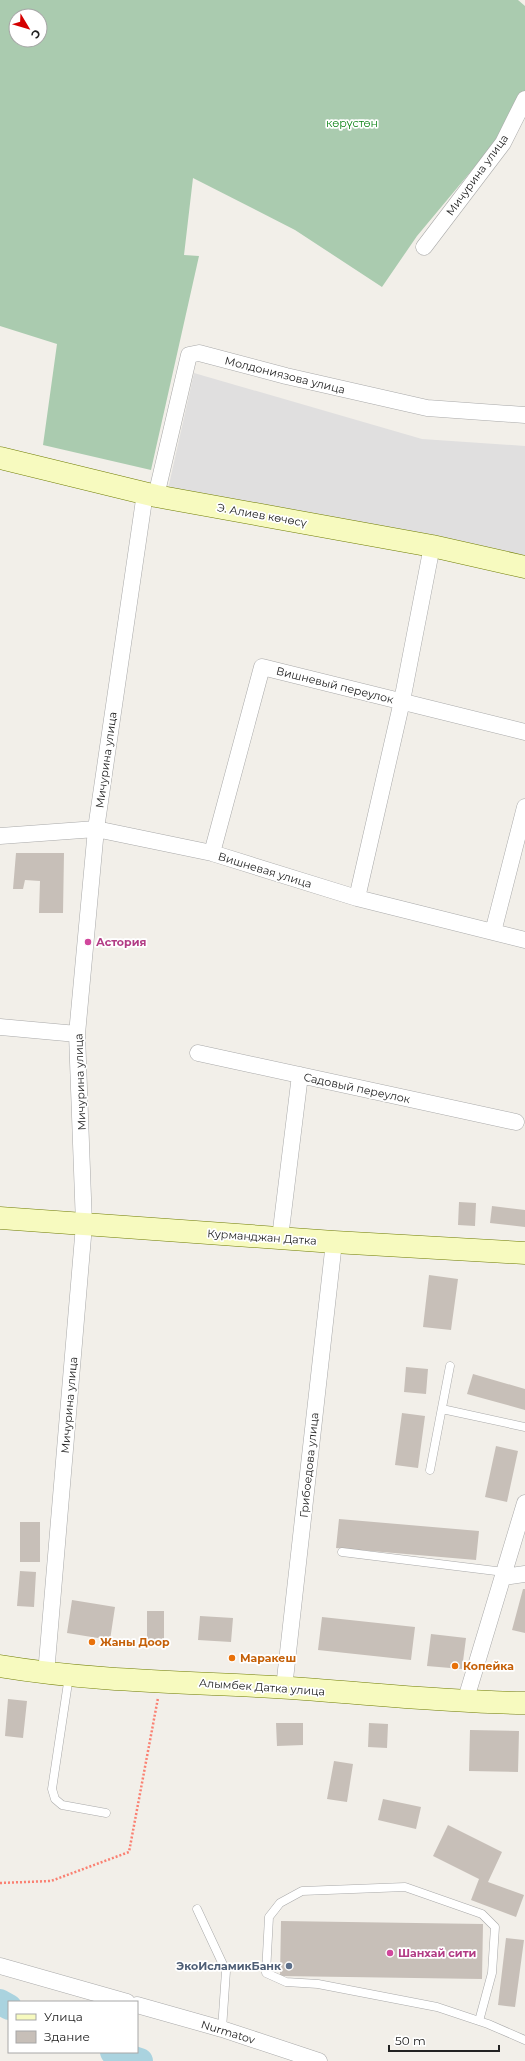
<svg xmlns="http://www.w3.org/2000/svg" width="525" height="2061" font-family="Montserrat,sans-serif">
	<style>
		.residential { fill: #e0dfdf }
		.cemetery { fill: #aacbaf; fill-rule: evenodd }
		.lines { fill: none; stroke-linecap: round; stroke-linejoin: round }
		.river { stroke: #aad3df; stroke-width: 26 }
		.building { fill: #c7bfb8 }
		.lane-casing { stroke: #a9a9a9; stroke-width: 9 }
		.street-casing { stroke: #a9a9a9; stroke-width: 17 }
		.secondary-casing { stroke: #707d05; stroke-width: 23 }
		.path { stroke: #fa8072; stroke-width: 2.5; stroke-dasharray: 2 2; stroke-linecap: butt }
		.lane { stroke: #fff; stroke-width: 8 }
		.street { stroke: #fff; stroke-width: 16 }
		.secondary { stroke: #f7fabf; stroke-width: 22 }
		.hotel-dot { fill: #d1479c; stroke: #fff; stroke-width: 1.5 }
		.food-dot { fill: #e8710a; stroke: #fff; stroke-width: 1.5 }
		.service-dot { fill: #5c6f8a; stroke: #fff; stroke-width: 1.5 }
		.labels { text-anchor: middle; stroke-width: 3.5; stroke-linejoin: round; paint-order: stroke }
		.park-label { font-size: 11px; fill: #0c8416; stroke: #fff }
		.street-label { font-size: 11px; fill: #222; stroke: #fff }
		.hotel-label { font-size: 11px; font-weight: bold; fill: #b23c85; stroke: #fff; text-anchor: start }
		.food-label { font-size: 11px; font-weight: bold; fill: #c56008; stroke: #fff; text-anchor: start }
		.service-label { font-size: 11px; font-weight: bold; fill: #4e5e75; stroke: #fff; text-anchor: end }
	</style>
	<rect width="100%" height="100%" fill="#f2efe9"/>
	<path class="residential" d="M194,373L422,439L525,446V559L168,489Z"/>
	<path class="cemetery" d="M0,0H518L525,6V94L513,121L417,236L382,287L295,230L193,178L184,255L199,256L151,470L43,445L57,344L0,326ZM16,16H40V40H16Z"/>
	<g class="lines">
		<path class="river" d="M0,2002L9,2007
			M113,2052L140,2061"/>
	</g>
	<path class="building" d="M16,853H64L63,913H39L40,881L25,880L23,889H13Z
		M459,1202L476,1203L475,1226L458,1225Z
		M492,1206L525,1210V1227L490,1223Z
		M429,1275L458,1279L451,1330L423,1327Z
		M406,1367L428,1369L426,1394L404,1392Z
		M473,1374L525,1389V1410L467,1394Z
		M402,1413L425,1416L418,1468L395,1465Z
		M496,1446L518,1451L507,1502L485,1497Z
		M339,1519L479,1531L476,1560L336,1548Z
		M20,1522H40V1562H20Z
		M20,1571L36,1572L34,1607L17,1606Z
		M523,1589H525V1633L512,1630Z
		M72,1600L115,1607L110,1640L67,1633Z
		M147,1611H164V1642H147Z
		M200,1616L233,1618L231,1642L198,1640Z
		M322,1617L415,1627L411,1660L318,1650Z
		M431,1634L466,1638L462,1669L427,1666Z
		M8,1699L27,1701L23,1738L5,1736Z
		M276,1723H303V1745L277,1746Z
		M369,1723L388,1724L387,1748L368,1747Z
		M470,1730L519,1731L518,1772L469,1771Z
		M334,1761L353,1764L347,1802L327,1799Z
		M383,1799L421,1807L416,1829L378,1820Z
		M448,1825L502,1852L488,1882L524,1895L516,1917L471,1900L479,1879L433,1856Z
		M281,1921L483,1924L482,1979L280,1976Z
		M506,1938L524,1940L515,2007L498,2005Z"/>
	<g class="lines">
		<defs>
			<path id="lane" d="M442,1409L525,1427
				M430,1470L450,1366
				M342,1552L504,1572
				M69,1676L52,1789L55,1799L62,1805L106,1813
				M197,1909L226,1971L222,2029
				M479,2021L492,1973L495,1927L482,1914L405,1887L302,1891L280,1903L269,1917L266,1973L286,1982L318,1984L437,2007L488,2024L525,2040"/>
			<path id="street" d="M424,247L503,143L525,99
				M156,496L189,355L199,353L286,376L427,408L525,415
				M0,836L96,829L212,853L357,898L525,940
				M212,853L262,667L525,732
				M357,898L402,701L432,546
				M493,932L525,807
				M0,1027L77,1034
				M198,1053L516,1122
				M280,1238L300,1075
				M503,1577L525,1574
				M46,1674L84,1225L77,1034L96,829L145,493
				M284,1688L334,1242
				M465,1702L525,1503
				M0,1966L127,2002
				M137,2005L222,2029L319,2061"/>
			<path id="secondary" d="M0,458L156,496L432,546L525,567
				M0,1218L334,1242L525,1253
				M0,1666C90,1681 183,1682 274,1687C358,1692 441,1702 525,1703"/>
		</defs>
		<use href="#lane" class="lane-casing"/>
		<use href="#street" class="street-casing"/>
		<use href="#secondary" class="secondary-casing"/>
		<path class="path" d="M0,1883L51,1881L129,1852L158,1698"/>
		<use href="#lane" class="lane"/>
		<use href="#street" class="street"/>
		<use href="#secondary" class="secondary"/>
	</g>
	<g class="hotel-dot">
		<circle cx="88" cy="942" r="4"/>
		<circle cx="390" cy="1953" r="4"/>
	</g>
	<g class="food-dot">
		<circle cx="92" cy="1642" r="4"/>
		<circle cx="232" cy="1658" r="4"/>
		<circle cx="455" cy="1666" r="4"/>
	</g>
	<circle class="service-dot" cx="289" cy="1966" r="4"/>
	<g class="labels">
		<g class="park-label">
			<text x="352" y="127">көрүстөн</text>
		</g>
		<g class="street-label">
			<text transform="translate(477 175) rotate(-54)" y="4">Мичурина улица</text>
			<text transform="translate(285 375) rotate(14)" y="4">Молдониязова улица</text>
			<text transform="translate(262 515) rotate(10)" y="4">Э. Алиев көчөсү</text>
			<text transform="translate(335 685) rotate(14)" y="4">Вишневый переулок</text>
			<text transform="translate(106 760) rotate(-82)" y="4">Мичурина улица</text>
			<text transform="translate(265 870) rotate(17)" y="4">Вишневая улица</text>
			<text transform="translate(80 1082) rotate(-92)" y="4">Мичурина улица</text>
			<text transform="translate(357 1088) rotate(12)" y="4">Садовый переулок</text>
			<text transform="translate(262 1237) rotate(4)" y="4">Курманджан Датка</text>
			<text transform="translate(69 1405) rotate(-85)" y="4">Мичурина улица</text>
			<text transform="translate(309 1465) rotate(-84)" y="4">Грибоедова улица</text>
			<text transform="translate(262 1687) rotate(4)" y="4">Алымбек Датка улица</text>
			<text transform="translate(228 2032) rotate(17)" y="4">Nurmatov</text>
		</g>
		<g class="hotel-label">
			<text x="96" y="946">Астория</text>
			<text x="398" y="1957">Шанхай сити</text>
		</g>
		<g class="food-label">
			<text x="100" y="1646">Жаны Доор</text>
			<text x="240" y="1662">Маракеш</text>
			<text x="463" y="1670">Копейка</text>
		</g>
		<g class="service-label">
			<text x="281" y="1970">ЭкоИсламикБанк</text>
		</g>
	</g>
	<rect x="8" y="2001" width="130" height="52" fill="#ffffff" stroke="#a7a7a7"/>
	<rect x="16" y="2014" width="20" height="6" fill="#f7fabf" stroke="#a7a7a7"/>
	<text x="44" y="2021" font-size="12" fill="#222222">Улица</text>
	<rect x="16" y="2031" width="20" height="12" fill="#c7bfb8" stroke="#a7a7a7"/>
	<text x="44" y="2041" font-size="12" fill="#222222">Здание</text>
	<g transform="translate(28 28) rotate(128)"><circle r="19" fill="#ffffff" stroke="#a7a7a7"/>
	<path d="M0-3L7 15L0 10L-7 15Z" fill="#d40000"/>
	<text y="-6" font-size="11" font-weight="bold" text-anchor="middle" fill="#222222">С</text>
	</g>
	<path d="M389 2045v6h110v-6" fill="none" stroke="#222222" stroke-width="2"/>
	<text x="395" y="2045" font-size="12" fill="#222222" stroke="#ffffff" stroke-width="3" paint-order="stroke">50 m</text>
</svg>
